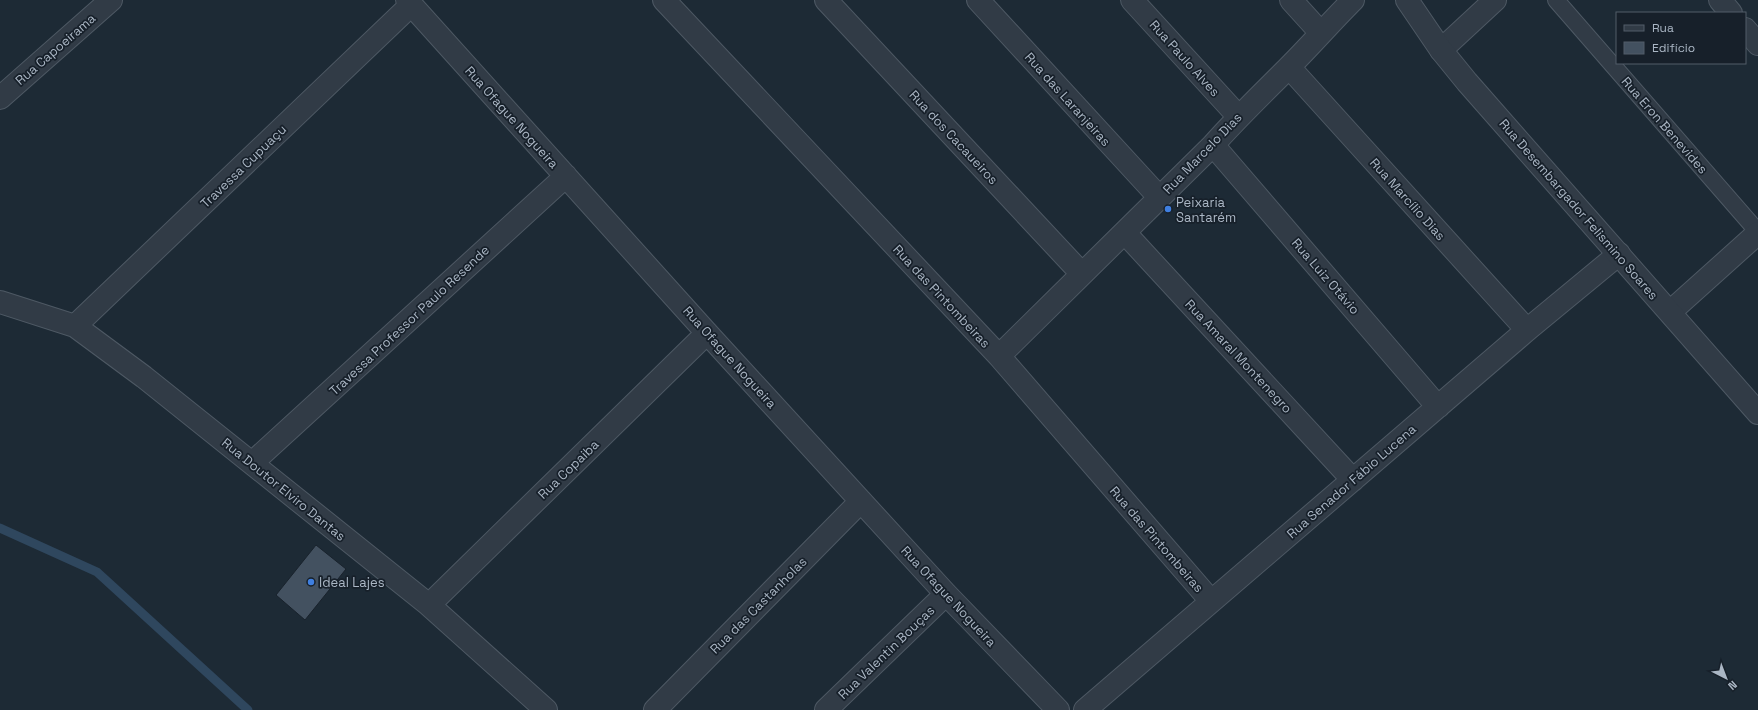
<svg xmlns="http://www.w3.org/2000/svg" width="1758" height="710" font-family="'Space Grotesk',sans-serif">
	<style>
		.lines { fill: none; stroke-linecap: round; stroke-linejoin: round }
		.stream { stroke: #2f475e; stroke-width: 9 }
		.building { fill: #435160; stroke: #19222c }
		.service-casing { stroke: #4e5964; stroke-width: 18 }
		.minor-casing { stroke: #4e5964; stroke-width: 24 }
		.tertiary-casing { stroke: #4e5964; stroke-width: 24 }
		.service { stroke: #313b46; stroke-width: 16 }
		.minor { stroke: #313b46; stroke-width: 22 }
		.tertiary { stroke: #313b46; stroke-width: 22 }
		.shop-dot { fill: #3f7fe0; stroke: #17202a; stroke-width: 1.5 }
		.labels { text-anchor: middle; stroke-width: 3.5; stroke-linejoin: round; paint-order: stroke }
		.street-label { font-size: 13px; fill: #aab6c4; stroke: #17202a }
		.poi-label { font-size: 13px; fill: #aab6c4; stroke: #17202a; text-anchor: start }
	</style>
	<rect width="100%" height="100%" fill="#1d2a35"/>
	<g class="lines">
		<path class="stream" d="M0,528L97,572L248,710"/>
	</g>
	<path class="building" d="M316,545L346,569L305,620L276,595Z"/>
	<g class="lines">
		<defs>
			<path id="service" d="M1556,0L1758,232"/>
			<path id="minor" d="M407,0L707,333L946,594L1058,710
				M664,0L999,356L1211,601
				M826,0L1082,274
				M978,0L1159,197
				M1132,0L1238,116
				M1291,0L1320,32
				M1720,0L1731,13
				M1745,29L1758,44
				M1441,50L1495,0
				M1289,67L1527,330
				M0,98L111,0
				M1213,145L1438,407
				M1125,233L1353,480
				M0,302L75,326L144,377L429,605L546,710
				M1670,312L1758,233
				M75,326L411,5
				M999,356L1213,145C1237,118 1262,94 1288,68C1310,46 1331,22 1353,0
				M252,463L566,176
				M429,605L707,333
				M655,710L861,501
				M826,710L946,594
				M1085,710L1527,330L1619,254"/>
			<path id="tertiary" d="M1407,0L1441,50L1467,82L1758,413"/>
		</defs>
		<use href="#service" class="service-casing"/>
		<use href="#minor" class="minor-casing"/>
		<use href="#tertiary" class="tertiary-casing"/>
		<use href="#service" class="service"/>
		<use href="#minor" class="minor"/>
		<use href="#tertiary" class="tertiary"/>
	</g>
	<g class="shop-dot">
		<circle cx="1168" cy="209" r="4"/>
		<circle cx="311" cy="582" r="4"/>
	</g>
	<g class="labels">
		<g class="street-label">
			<text transform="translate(55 49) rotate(-41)" y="5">Rua Capoeirama</text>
			<text transform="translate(1185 58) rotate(48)" y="5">Rua Paulo Alves</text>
			<text transform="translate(1068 99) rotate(48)" y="5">Rua das Laranjeiras</text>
			<text transform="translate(512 117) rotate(48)" y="5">Rua Ofague Nogueira</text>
			<text transform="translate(1665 125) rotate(49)" y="5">Rua Eron Benevides</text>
			<text transform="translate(954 137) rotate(47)" y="5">Rua dos Cacaueiros</text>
			<text transform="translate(1202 153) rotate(-46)" y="5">Rua Marcelo Dias</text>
			<text transform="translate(243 166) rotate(-44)" y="5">Travessa Cupuaçu</text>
			<text transform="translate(1408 199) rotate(48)" y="5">Rua Marcílio Dias</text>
			<text transform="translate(1579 209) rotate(49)" y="5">Rua Desembargador Felismino Soares</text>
			<text transform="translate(1326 276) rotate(49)" y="5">Rua Luiz Otávio</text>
			<text transform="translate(942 296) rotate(47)" y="5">Rua das Pintombeiras</text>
			<text transform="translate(409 320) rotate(-43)" y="5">Travessa Professor Paulo Resende</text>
			<text transform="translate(1239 356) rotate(47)" y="5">Rua Amaral Montenegro</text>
			<text transform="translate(730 357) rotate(48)" y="5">Rua Ofague Nogueira</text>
			<text transform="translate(568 469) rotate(-44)" y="5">Rua Copaiba</text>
			<text transform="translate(1351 481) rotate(-41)" y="5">Rua Senador Fábio Lucena</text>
			<text transform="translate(284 489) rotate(39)" y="5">Rua Doutor Elviro Dantas</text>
			<text transform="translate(1157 539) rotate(49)" y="5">Rua das Pintombeiras</text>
			<text transform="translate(949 596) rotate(47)" y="5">Rua Ofague Nogueira</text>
			<text transform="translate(758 605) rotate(-45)" y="5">Rua das Castanholas</text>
			<text transform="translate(886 652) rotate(-44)" y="5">Rua Valentin Bouças</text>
		</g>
		<g class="poi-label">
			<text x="1176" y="207">Peixaria<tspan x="1176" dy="15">Santarém</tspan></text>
			<text x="319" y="587">Ideal Lajes</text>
		</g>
	</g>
	<rect x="1616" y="12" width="130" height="52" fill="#17202a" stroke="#525c68"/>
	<rect x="1624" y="25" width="20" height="6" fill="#313b46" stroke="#525c68"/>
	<text x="1652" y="32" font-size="12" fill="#aab6c4">Rua</text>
	<rect x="1624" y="42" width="20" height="12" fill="#435160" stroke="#525c68"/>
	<text x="1652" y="52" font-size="12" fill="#aab6c4">Edifício</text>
	<g transform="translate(1726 678) rotate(138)" stroke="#17202a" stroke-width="3" paint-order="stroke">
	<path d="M0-3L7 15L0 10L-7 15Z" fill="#aab6c4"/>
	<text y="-6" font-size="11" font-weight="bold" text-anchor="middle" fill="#aab6c4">N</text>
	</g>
</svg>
